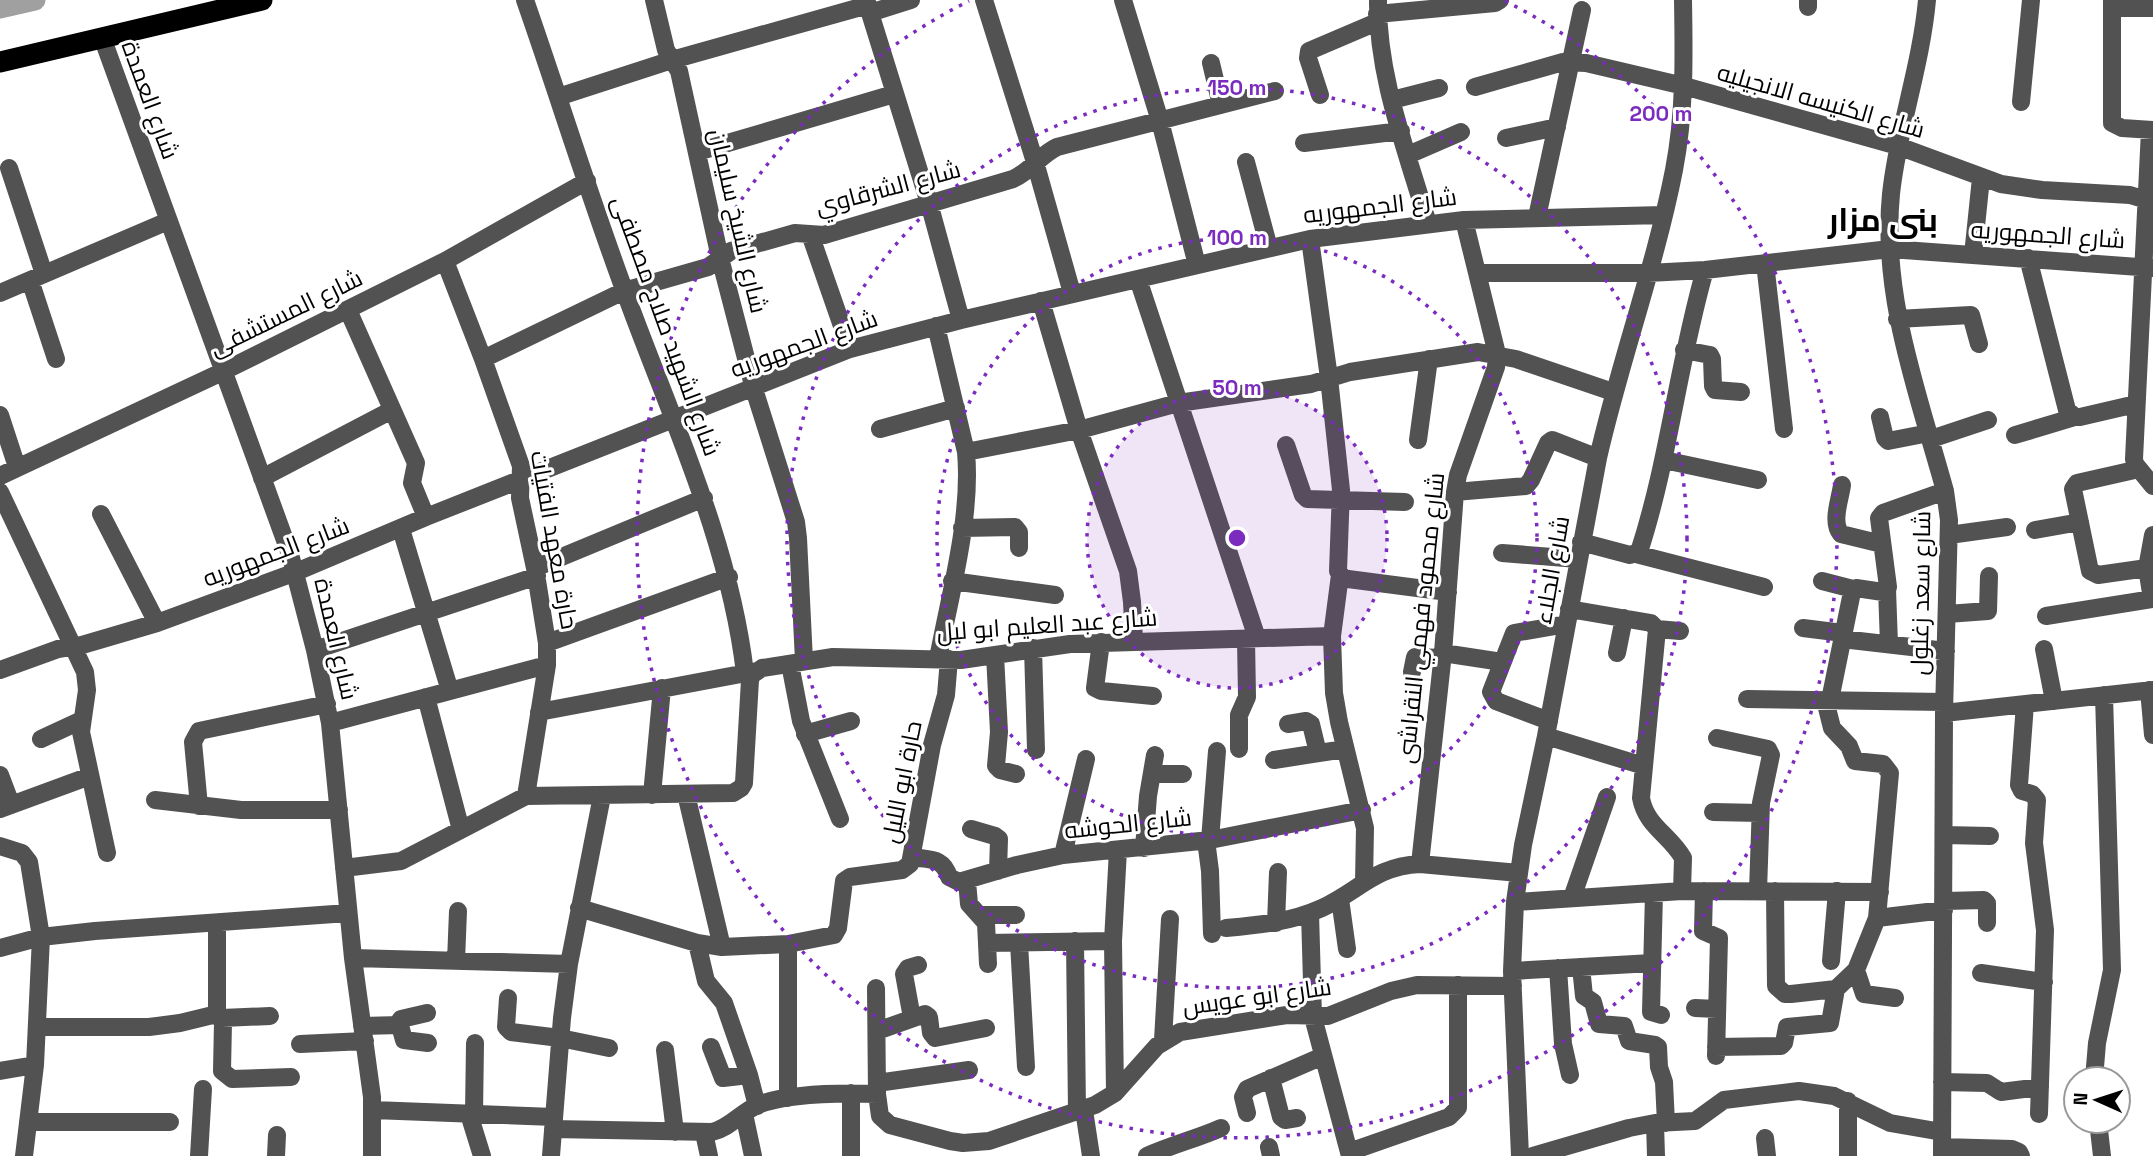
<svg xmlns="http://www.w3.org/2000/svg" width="2153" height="1156" font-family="'Space Grotesk',Cairo,sans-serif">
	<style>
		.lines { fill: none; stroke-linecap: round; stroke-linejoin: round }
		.canal { stroke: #a0a0a0; stroke-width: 21 }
		.minor { stroke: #525252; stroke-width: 18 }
		.highway { stroke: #000; stroke-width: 21 }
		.ring { fill: none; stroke: #7b2cbf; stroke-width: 3.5; stroke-dasharray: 3.5 7 }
		.labels { text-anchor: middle; stroke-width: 6; stroke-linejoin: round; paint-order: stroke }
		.street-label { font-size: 24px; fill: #000; stroke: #fff }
		.district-label { font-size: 32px; font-weight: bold; fill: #000; stroke: #fff }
		.centre { fill: #7b2cbf; stroke: #fff; stroke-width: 3.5 }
		.ring-label { font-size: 21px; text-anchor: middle; font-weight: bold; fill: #7b2cbf; stroke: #fff; stroke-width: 6; stroke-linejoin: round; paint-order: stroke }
	</style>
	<rect width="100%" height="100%" fill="#fff"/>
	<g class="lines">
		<path class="canal" d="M0,8L35,0"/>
		<path class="minor" d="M525,0C561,103 593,208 632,311C676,429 730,546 745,673
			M654,0L666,50L679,71L720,258L754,389L796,522L798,538L804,661
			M866,0L929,203L961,320
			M984,0L1035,162L1072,293
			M1123,0L1160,121L1197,265
			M1378,0C1377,77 1407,151 1428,224
			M1927,0C1921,66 1898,128 1891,194C1881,296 1918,393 1945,491L1949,520L1944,713L1942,1156
			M2112,0V123L2122,128L2153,130
			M1808,7V0
			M2112,8H2153
			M870,13L911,0
			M1377,14L1495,3L1500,0
			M102,37L290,554L315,650L330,723L353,958L372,1097V1156
			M1211,63L1221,105
			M1475,87L1563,62L1586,63L1684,86L1898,146L2001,184L2042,190L2130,195L2153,202
			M1320,95L1308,58L1309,51L1377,22
			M558,97L672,60L868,5
			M1392,100L1439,88
			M2021,102L2031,0
			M2150,130L2134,459L2135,464L2153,486
			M1506,138L1557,127
			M1304,143L1401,131
			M697,152L894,94
			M1408,155L1461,132
			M1246,162L1269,248
			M9,168L44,274
			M1537,217L1582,10
			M810,234L850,349
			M1310,239L1329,378L1341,490L1338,571L1343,578L1348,579L1448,592
			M1973,255L1981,178
			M2028,258L2067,410L2075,417H2080L2136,404
			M445,261L483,359L521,466L520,498L535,568L547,643V665L526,796
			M1765,263L1784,429
			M1478,273H1648L1705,270L1890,249L2153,268
			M1138,279L1257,638
			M30,280L56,359
			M0,293L168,221
			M1041,301L1079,430L1128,571L1132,602L1134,640
			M348,310L416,463L412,483L426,517
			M1897,319L1971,315L1979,344
			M936,326L966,452C972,517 950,594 938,659
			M1684,350L1710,355L1712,359L1713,386L1715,390L1741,392
			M483,359L624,291L708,267L731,251L795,233L824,235L1013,179C1031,171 1040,155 1057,147L1275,91
			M0,415L17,467
			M1880,417L1885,438L1888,441L1929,433
			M880,429L956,408
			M2015,435L2075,417
			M1931,439L1988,420
			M1418,440L1429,359
			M1286,445L1303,495L1307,499L1405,502
			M966,452L1079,430L1178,403L1311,384L1350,372L1478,352L1516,359L1613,392
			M1664,460L1758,480
			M2139,469L2077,483L2073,489L2090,571L2098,575L2147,568
			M0,476L222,372L445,261L587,181
			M262,478L392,410
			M1842,485C1840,500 1831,522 1841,534L1882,544
			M0,492L85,672L87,690L81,732L107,853
			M1455,492L1526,486L1531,480L1548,443L1552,440L1598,458
			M101,514L157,623
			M962,528L1015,527L1019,532V548
			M401,529L450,691
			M2035,530L2080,522
			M1949,535L2007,527
			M1581,542L1630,555L1639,552C1669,460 1678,363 1705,270
			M1502,553L1578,559
			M1636,554L1764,587
			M535,568L704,498
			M1340,575L1332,636L1334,693L1339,722L1365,828L1364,882
			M952,581L1055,595
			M1822,581L1853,589
			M1887,589L1889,644
			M2152,599L2147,568L2153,535
			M1569,609L1651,623L1657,629L1641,798C1646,826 1670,835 1683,858L1682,891
			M1947,614L1988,611L1989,576
			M2046,616L2153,599
			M1803,628L1843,633
			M1657,629L1680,631
			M1842,639L1946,651
			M1101,642L1095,688L1101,691L1153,696
			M547,643L729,577
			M1033,648L1036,750
			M2044,649L2054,701
			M315,650L537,576
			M1443,653L1502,662
			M1617,653L1624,618
			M995,655L999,732L996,766L1000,770L1016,774
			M790,664L801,721L840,819
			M0,670L58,649L82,645L157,623L296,572L426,517L850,349L961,320L1310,239L1464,220L1663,215
			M1412,672L1415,657L1442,658
			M2149,690L2153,735
			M426,697L461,830
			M1747,699L1944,702
			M1830,700L1852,592L1856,588L1883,592L1888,587L1879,518L1883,513L1945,491
			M2025,704L2019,785L2022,791L2032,794L2037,800L2034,843L2045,930L2039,1114
			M539,712L757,671
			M1944,713L2153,690
			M1549,721L1496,701L1491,692L1514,633L1567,624
			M330,723L547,665
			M1288,724L1306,721L1311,724L1318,753
			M805,734L851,721
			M1546,736L1644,766
			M1717,738L1768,749L1771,755L1761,803L1758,891
			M41,739L82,720
			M1239,749V715L1247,697L1246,639
			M1274,760L1345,749
			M1152,774H1183
			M0,775L11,804
			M686,794L722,947
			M652,795L662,688
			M155,800L241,810H339
			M199,806L193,742L199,731L327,704
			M0,809L90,776
			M1713,812L1760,813
			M971,829L995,836L999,839L998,871
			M1944,835L1990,836
			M1206,840L1210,871L1212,934
			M1210,840L1217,751
			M0,846L22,853L29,862L41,937L35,1065L24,1156
			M1144,848L1148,796L1155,755
			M1063,855L1086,759
			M912,857C930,860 943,857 949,877L959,882L1017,865L1063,855L1210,840L1362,810
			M1420,864L1443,653L1455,492L1458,475L1496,367L1497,354L1464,220
			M344,868L401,861L526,796L733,793L741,788L744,783L750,680L752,675L762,668L833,657L961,660L1070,644L1332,636
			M967,881L969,904L986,923L988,964
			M1704,891L1703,931L1719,938L1716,1056
			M1775,891L1776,986L1785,994H1791L1836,989
			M1654,893L1651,1012L1661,1015
			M1572,898L1607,797
			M1340,899L1347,949
			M1945,901L1984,900L1987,903V923
			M1515,902L1682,891L1880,892
			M579,908L697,943L722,947L788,944L834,935L838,928L844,881L850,877L902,870L910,864L932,745L946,695L949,659
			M1310,913L1313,1017L1350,1156
			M981,915H1016
			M1877,918L1944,910
			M1276,923L1278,872
			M1226,928C1259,925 1291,922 1322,908C1359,891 1375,866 1420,864L1519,873
			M1075,941L1077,1112
			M697,943L706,981L724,1003L749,1075L757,1106
			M987,943L1113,941
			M1019,943L1026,1067
			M0,948L41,937L95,931L348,913
			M353,958L569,964
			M456,961L458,911
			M1831,961L1837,891
			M1581,967L1584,996L1593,1002L1599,1024L1624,1026L1629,1041L1655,1045L1658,1047L1659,1067L1664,1082L1666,1123
			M1558,968L1563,1044L1570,1075
			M1856,970L1864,994L1895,998
			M1512,971L1652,963
			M1981,973L2044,982
			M876,988L877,1094L880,1116L890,1125L950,1141L963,1143L989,1141L1095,1105L1115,1093L1157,1046L1180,1032L1287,1015L1328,1016L1391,991L1417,985L1513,986
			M508,998L506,1027L511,1032L560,1038L609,1048
			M1695,1008L1717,1009
			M427,1013L401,1019L399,1022L404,1040L428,1043
			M217,1014V923
			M222,1018L270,1016
			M912,1018L904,974L908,968L918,965
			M362,1026L400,1025
			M37,1027H149L180,1023L217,1014L223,1022L222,1071L232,1079L291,1077
			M877,1031L925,1014L929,1017L931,1033L935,1038L986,1028
			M1163,1040L1170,919
			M300,1044L365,1041
			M711,1047L723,1078L749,1075
			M1716,1047L1781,1046L1784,1043L1787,1027L1830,1023L1836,989L1856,970L1877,918L1890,773L1883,764L1855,761L1849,746L1832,728L1825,700
			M665,1050L675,1132
			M0,1071L35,1065
			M1271,1078L1281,1117L1285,1120L1297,1118
			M2094,1079L2097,1043L2112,970L2104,695
			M1942,1082L1987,1083L2001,1092L2040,1087
			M877,1083L969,1070
			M851,1093V1156
			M1115,1093L1113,941L1118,850
			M788,1098V944
			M1848,1101V1156
			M373,1110L554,1117
			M1084,1110L1091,1156
			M1247,1113L1243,1097L1247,1089L1323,1056
			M469,1114L482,1156
			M474,1114L475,1043
			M744,1114L753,1156
			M2098,1121L2102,1156
			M28,1122H170
			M1655,1123L1656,1156
			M553,1129L712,1132C730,1128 741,1112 758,1105C789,1093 844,1093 877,1094
			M704,1133L709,1156
			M1765,1138L1767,1156
			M1269,1147L1271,1156
			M1942,1147L2012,1149L2019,1152L2021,1156
			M1349,1152L1449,1117L1458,1108V985
			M199,1156L203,1089
			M276,1156L277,1135
			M551,1156L562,1018L569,964L602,796
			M1147,1156C1171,1145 1196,1139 1221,1128
			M1520,1156L1512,971L1515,902L1523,845L1546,736L1598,458C1620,361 1655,267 1674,170C1685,113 1684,57 1683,0
			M1533,1156L1629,1128L1655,1123L1695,1121L1724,1100L1799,1091L1834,1096L1890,1123L1942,1132"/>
		<path class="highway" d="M0,62L262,0"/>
	</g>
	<circle cx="1237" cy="538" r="150" fill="#7b2cbf" fill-opacity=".12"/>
	<g class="ring">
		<circle cx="1237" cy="538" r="150"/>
		<circle cx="1237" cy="538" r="300"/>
		<circle cx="1237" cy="538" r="450"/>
		<path d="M1505 1A600 600 0 1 1 969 1"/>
	</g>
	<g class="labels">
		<g class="street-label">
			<text transform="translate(150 100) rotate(70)" y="8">شارع العمدة</text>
			<text transform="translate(1821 101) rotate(16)" y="8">شارع الكنيسه الانجيليه</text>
			<text transform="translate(888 188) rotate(-15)" y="8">شارع الشرقاوي</text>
			<text transform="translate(1380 206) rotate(-7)" y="8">شارع الجمهوريه</text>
			<text transform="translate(738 221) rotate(77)" y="8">شارع الشيخ سليمان</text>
			<text transform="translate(2048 235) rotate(4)" y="8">شارع الجمهوريه</text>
			<text transform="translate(286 313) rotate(-26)" y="8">شارع المستشفى</text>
			<text transform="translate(666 326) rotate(70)" y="8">شارع الشهيد صلاح مصطفى</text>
			<text transform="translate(804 344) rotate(-20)" y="8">شارع الجمهوريه</text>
			<text transform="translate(554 540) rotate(80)" y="8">حارة معهد الفتيات</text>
			<text transform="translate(276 552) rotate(-21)" y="8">شارع الجمهوريه</text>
			<text transform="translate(1552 570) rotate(-80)" y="8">شارع الجلاء</text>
			<text transform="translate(1921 593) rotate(-89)" y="8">شارع سعد زغلول</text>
			<text transform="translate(1421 618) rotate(-84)" y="8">شارع محمود فهمي النقراشى</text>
			<text transform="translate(1047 625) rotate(-4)" y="8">شارع عبد العليم ابو ليل</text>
			<text transform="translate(336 639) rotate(77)" y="8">شارع العمدة</text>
			<text transform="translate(902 782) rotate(-79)" y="8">حارة ابو الليل</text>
			<text transform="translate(1128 824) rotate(-6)" y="8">شارع الحوشه</text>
			<text transform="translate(1257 997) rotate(-8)" y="8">شارع ابو عويس</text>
		</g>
		<g class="district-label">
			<text x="1883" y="231">بنى مزار</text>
		</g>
	</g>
	<circle cx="1237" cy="538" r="10" class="centre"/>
	<g class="ring-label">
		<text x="1237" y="95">150 m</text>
		<text x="1661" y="121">200 m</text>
		<text x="1237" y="245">100 m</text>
		<text x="1237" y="395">50 m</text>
	</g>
	<g transform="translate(2097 1100) rotate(273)"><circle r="33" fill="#ffffff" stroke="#999999" stroke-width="2"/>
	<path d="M0-5L12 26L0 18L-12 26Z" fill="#000000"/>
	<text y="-10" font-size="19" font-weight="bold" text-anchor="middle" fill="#000000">N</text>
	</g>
</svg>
